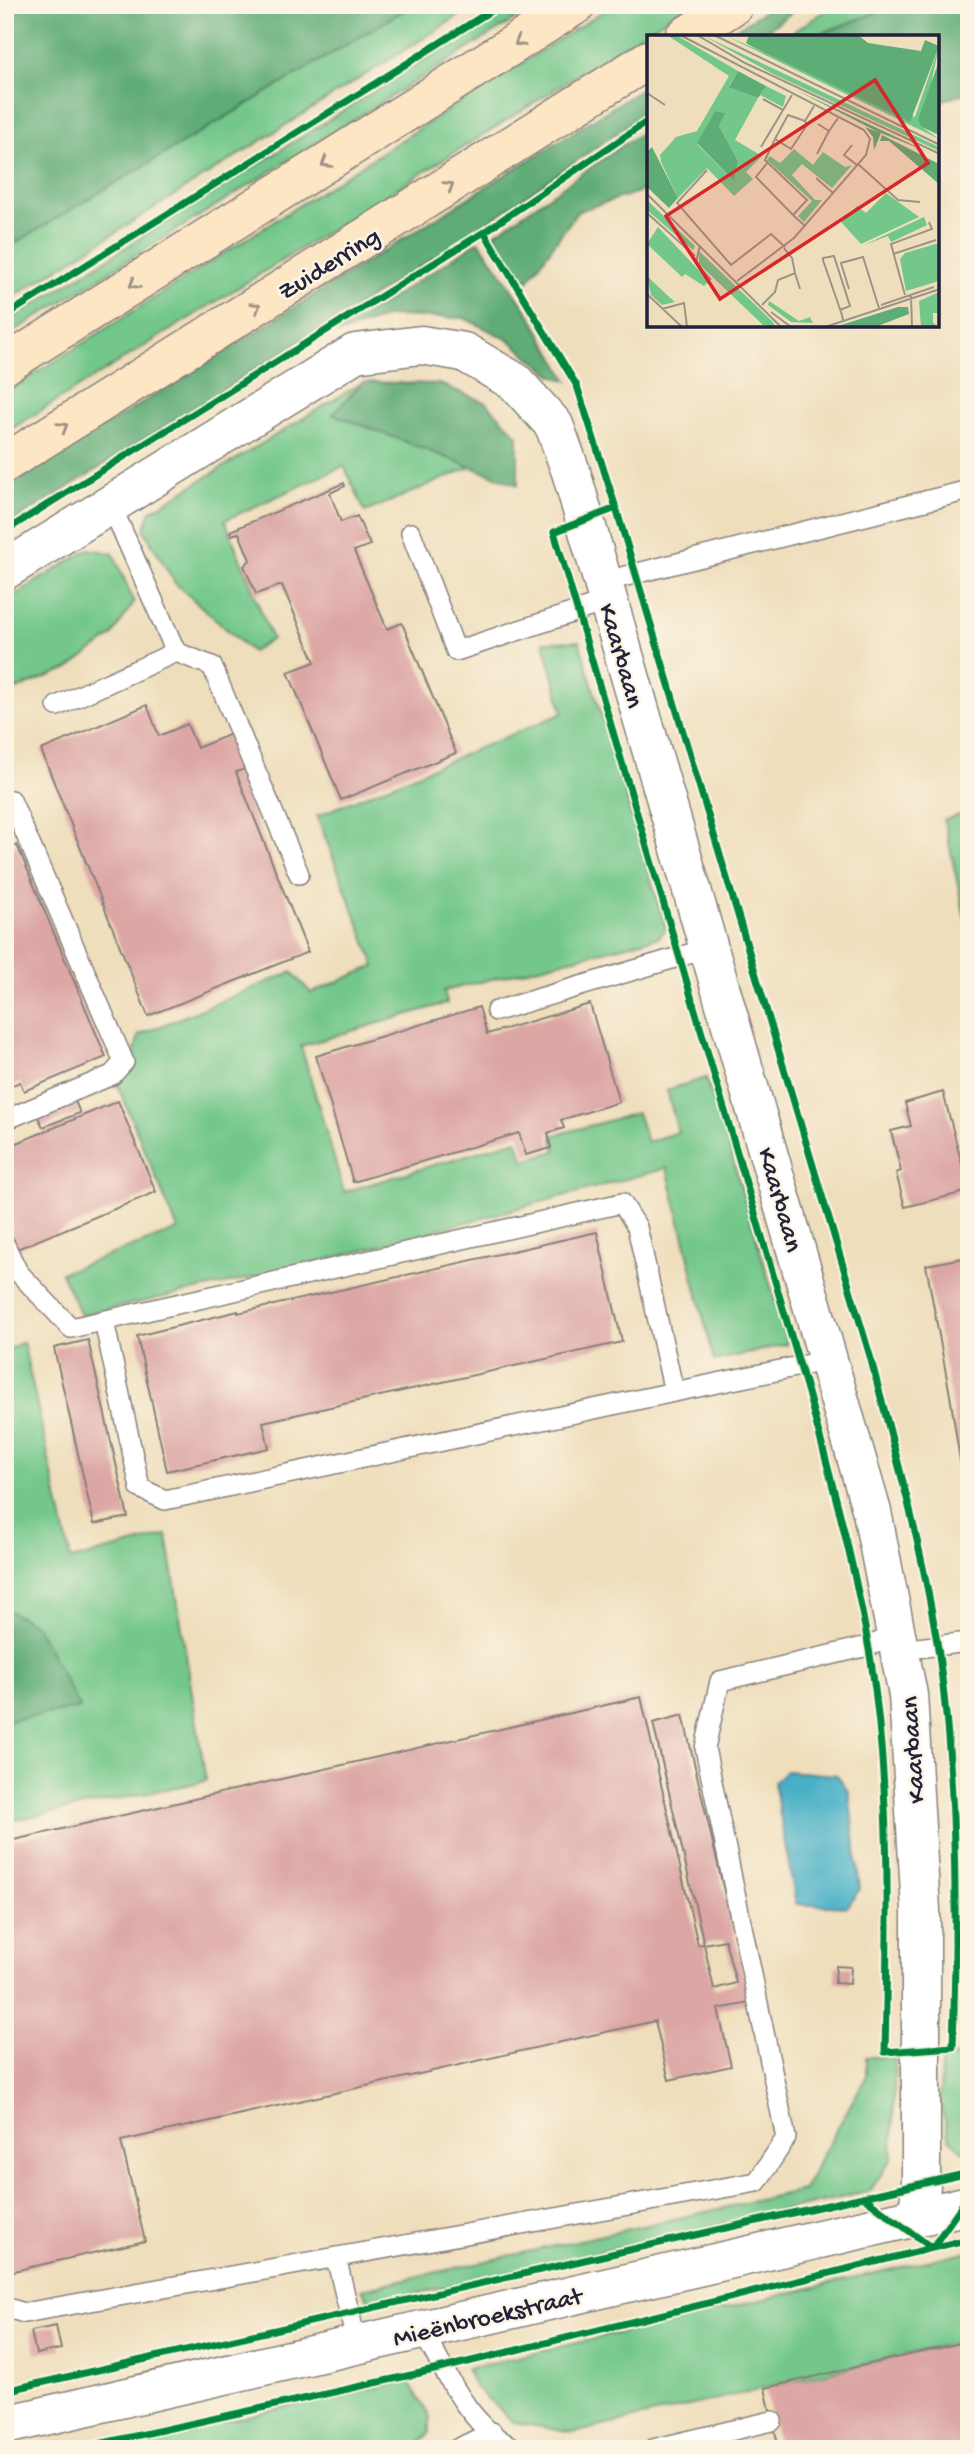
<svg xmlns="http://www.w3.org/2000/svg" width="974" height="2454" font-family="'Gochi Hand',sans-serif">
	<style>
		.green { fill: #73c78a; stroke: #4a7462; stroke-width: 2 }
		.forest { fill: #5eac76; stroke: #406758; stroke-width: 2 }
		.water { fill: #47b0c6; stroke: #346980; stroke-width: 2 }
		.building { fill: #dca6a4; fill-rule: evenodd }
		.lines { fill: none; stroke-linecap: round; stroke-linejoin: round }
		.lane-casing { stroke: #88807c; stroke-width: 22 }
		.street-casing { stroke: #88807c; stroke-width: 41 }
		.secondary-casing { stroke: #88807c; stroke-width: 41 }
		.lane { stroke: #fff; stroke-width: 19 }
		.street { stroke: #fff; stroke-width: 38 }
		.secondary { stroke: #fce6c4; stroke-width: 38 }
		.cycleway-casing { stroke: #fcf5e5; stroke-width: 11 }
		.cycleway { stroke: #00873e; stroke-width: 7 }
		.oneway { stroke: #9a8e86 }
		.labels { text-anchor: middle; stroke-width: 5; stroke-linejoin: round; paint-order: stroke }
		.street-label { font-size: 26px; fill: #22223b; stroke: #fcf5e5 }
		.inset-road { fill: none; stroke: #9d9388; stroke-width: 2 }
		.view { fill: #d62828; fill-opacity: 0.15; stroke: #d62828; stroke-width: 3.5 }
		.inset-edge { fill: none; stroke: #22223b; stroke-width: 3.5 }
	</style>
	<rect width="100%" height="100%" fill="#fcf5e5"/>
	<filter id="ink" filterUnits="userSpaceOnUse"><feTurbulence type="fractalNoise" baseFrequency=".0143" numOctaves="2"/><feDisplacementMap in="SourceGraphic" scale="14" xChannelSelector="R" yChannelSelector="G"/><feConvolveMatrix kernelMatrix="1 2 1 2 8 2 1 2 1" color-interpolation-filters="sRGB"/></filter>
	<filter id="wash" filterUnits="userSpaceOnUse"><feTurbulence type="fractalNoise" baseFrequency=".00686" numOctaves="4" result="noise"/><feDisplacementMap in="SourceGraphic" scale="28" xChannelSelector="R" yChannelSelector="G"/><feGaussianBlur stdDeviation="1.57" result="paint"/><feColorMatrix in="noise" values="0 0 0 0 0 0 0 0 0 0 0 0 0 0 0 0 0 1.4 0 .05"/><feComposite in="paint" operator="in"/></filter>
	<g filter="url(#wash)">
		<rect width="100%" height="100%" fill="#efdebc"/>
		<path class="green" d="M413,5H476L5,302V249Z
			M512,5H538L5,337V323Z
			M613,5H687L515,115L5,433V393Z
			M835,5H896L812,37H785Z
			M363,382L334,414L471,467L365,512L344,466L225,520L272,639L252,652L175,583L144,530L151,511Z
			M89,549L113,553L134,602L112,636L69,668L5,694V601Z
			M579,641L666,929L659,937L444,991L447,1003L301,1046L344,1192L517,1140L524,1160L556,1151L552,1136L637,1113L647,1142L678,1132L667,1090L706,1078L727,1140L788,1344L714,1361L667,1168L289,1270L81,1315L61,1273L178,1230L117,1084L134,1055L139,1035L292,972L311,993L375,966L317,816L563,713L544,642Z
			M969,812V936L944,820Z
			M23,1342L71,1560L167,1535L206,1781L5,1822V1721L79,1708L36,1626L5,1608V1351Z
			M968,2056L969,2057V2157L950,2139L940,2103L941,2057Z
			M866,2057H895L892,2158L870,2191L371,2304L362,2289L803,2190L866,2077Z
			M969,2251V2340L574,2433L513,2422L474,2386L467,2369Z
			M408,2380L430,2417V2433L417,2446L405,2449H101Z"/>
		<path class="forest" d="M5,5H413L5,249Z
			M774,5H802L757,37H724Z
			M896,5H969V92L937,102V37H812Z
			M648,85V111L473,233L5,527V489Z
			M648,128V189L578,211L527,282L493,235Z
			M479,241L530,315L568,381L552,375L509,340L464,318L389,316L337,334Z
			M363,382L440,384L487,403L518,436V485L333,414Z
			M5,1608L36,1626L80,1708L5,1721Z"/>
		<path class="water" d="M786,1771L837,1775L849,1792L860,1889L847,1907L796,1904L774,1782Z"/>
		<g id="blocks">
			<path class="building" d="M344,483L345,486L330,493L341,522L357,516L370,545L354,551L387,629L402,623L456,753L341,800L288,672L315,662L282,585L256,594L244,566L250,560L239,533L231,535L230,531Z
				M147,705L159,736L187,724L197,748L231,734L245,769L236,772L308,952L148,1016L41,750Z
				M17,845L106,1057L24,1091L20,1082L5,1088V850Z
				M590,1004L619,1102L561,1120L564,1128L548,1133L551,1148L526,1155L519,1133L353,1182L316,1056L479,1007L487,1034Z
				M943,1092L969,1191L905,1207L896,1173L901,1171L891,1131L911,1126L905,1103Z
				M74,1099L80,1113L43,1127L37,1115Z
				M118,1101L156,1192L17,1249L5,1220V1148Z
				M597,1232L622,1342L263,1422L269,1448L167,1471L137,1336L238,1311V1313Z
				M969,1257V1505L967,1506L950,1395L926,1265Z
				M88,1340L128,1517L94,1524L54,1348Z
				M641,1697L698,1945L704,1944L653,1723L683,1715L750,2003L718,2009L731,2066L669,2080L655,2021L121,2141L145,2241L5,2273V1842ZM725,1940L736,1983L714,1989L704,1944Z
				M836,1966L851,1967L850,1984L835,1983Z
				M56,2326L61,2349L36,2354L31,2331Z
				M969,2341V2449H779L765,2388Z"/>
		</g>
	</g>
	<g filter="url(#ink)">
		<use href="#blocks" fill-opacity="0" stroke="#88807c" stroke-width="2"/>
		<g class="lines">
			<defs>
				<path id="lane" d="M411,533L456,651L608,601
					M602,582L969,490
					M176,652L212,666L299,874
					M57,706L176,652L111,505
					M5,799L11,800L124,1062L112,1075L5,1120
					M496,1011L709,948
					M5,1245L18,1272L71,1328L622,1203L637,1227L674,1392L829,1360
					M104,1321L140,1488L165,1500L674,1392
					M899,1650L969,1642
					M336,2257L357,2345
					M5,2307L24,2313L757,2182L786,2138L705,1748L720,1681L868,1646L897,1636
					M422,2330C445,2371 471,2431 517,2449
					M457,2449L492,2432
					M653,2449L772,2421"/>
				<path id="street" d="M5,570L355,353L421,345L464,352L515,382L554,425L571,472L872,1512L908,1695L921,1910V2185L918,2216
					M5,2425L969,2205"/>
				<path id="secondary" d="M684,37L734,5
					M5,365L576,5
					M5,463L648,60"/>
			</defs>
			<use href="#lane" class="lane-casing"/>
			<use href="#street" class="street-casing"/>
			<use href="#secondary" class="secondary-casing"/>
			<use href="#lane" class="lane"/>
			<use href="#street" class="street"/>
			<use href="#secondary" class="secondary"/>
			<defs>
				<path id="cycleway" d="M484,232L577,386L616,508L870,1356C896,1455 924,1554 939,1655C957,1785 957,1917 953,2047L885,2052C888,1922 891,1790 871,1661C856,1570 832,1482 808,1393L554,532L616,508
					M5,316L500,5
					M5,531L484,232L648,121
					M865,2198L932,2248L969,2195
					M5,2391L969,2173
					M76,2449L443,2368L969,2239"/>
			</defs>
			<use href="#cycleway" class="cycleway-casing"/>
			<use href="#cycleway" class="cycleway"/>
		</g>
		<defs><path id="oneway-chevron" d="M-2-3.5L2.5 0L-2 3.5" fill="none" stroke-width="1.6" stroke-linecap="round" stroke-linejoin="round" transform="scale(1.75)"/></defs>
		<g class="oneway">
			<use href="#oneway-chevron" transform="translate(519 42) rotate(148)"/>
			<use href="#oneway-chevron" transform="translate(326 163) rotate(148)"/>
			<use href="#oneway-chevron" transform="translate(449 186) rotate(-32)"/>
			<use href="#oneway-chevron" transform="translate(134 284) rotate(148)"/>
			<use href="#oneway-chevron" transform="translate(256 307) rotate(-32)"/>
			<use href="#oneway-chevron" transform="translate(63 427) rotate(-32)"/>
		</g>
	</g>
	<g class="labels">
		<g class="street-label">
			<text transform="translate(328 262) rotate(-32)" y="9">Zuiderring</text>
			<text transform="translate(623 655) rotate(74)" y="9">Kaarbaan</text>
			<text transform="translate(782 1199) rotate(74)" y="9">Kaarbaan</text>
			<text transform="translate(911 1750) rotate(-94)" y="9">Kaarbaan</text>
			<text transform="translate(487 2315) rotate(-13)" y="9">Mieënbroekstraat</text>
		</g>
	</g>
	<g transform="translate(647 35)">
		<rect width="292" height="292" fill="#efdebc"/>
		<path d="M20,0H29L91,36L82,51L111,63L88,105L115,121L99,137L106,144L87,161L60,133L31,163L14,127L13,120L29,102L50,96L82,41ZM68,76L77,78L72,91L91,126L87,146L50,109ZM55,0L292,112V116L126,39ZM77,0L268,82L292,11L275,92L292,104ZM119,51L139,61L136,72L113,60ZM147,114L166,130L176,117L198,132L205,130L185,153L155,129L145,140L168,165H175L157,187L151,181L165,166L120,125L123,121L133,128ZM239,158L272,182L214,209L194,187L210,171L219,178ZM0,165L48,211L46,215L0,175ZM277,182L280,190L244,207L241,201L217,210ZM11,192L62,246L57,251L38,239L35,242L0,209ZM292,208V246L259,256L253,224L258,218ZM52,216L125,286L129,292L116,290L52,229ZM0,241L20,260L28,267L15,270L4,260ZM292,257V278H286V288L292,292H274L272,266ZM122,266L152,286L163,282L166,288L144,287L121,270Z" fill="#73c78a" fill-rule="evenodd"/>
		<path d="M102,0H211L221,8L274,16L278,5L292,11L263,87L106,12L99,8ZM292,26V100L275,92L271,85ZM91,36L119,51L111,63L82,52ZM149,55L281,117L234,98L227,115L226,102L218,92L233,98ZM68,76L78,78L72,91L91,126L87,146L50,108ZM235,100L292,129V149L242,106H233ZM5,112L31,163L22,173L0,152V117ZM251,272H261L262,279L228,292H188Z" fill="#5eac76"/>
		<path class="inset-road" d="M33,0L217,95L223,104L219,120L147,203L90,246M50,0L98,28L293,119M67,0L293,110M0,58L18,70M116,64L136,75M158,86L160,90L144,114L128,104L141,80L158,86L167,71M171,89L182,96L191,83M128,104L118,125L160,165L146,180L158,191M205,110L197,120L210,130M114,112L145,60M170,119L182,96M121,127L109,142L146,180M211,129L251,165L273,167M60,135L30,168L84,230L124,199L138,212M169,143L186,158M0,159L134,292M0,178L48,221M53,210L49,228L64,245M137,213L145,223L148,238M246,219L289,205M202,254L194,228L216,222L232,273M0,259L35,292M258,260L244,209L285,194L282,187M264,260L265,292M115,270L128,257L131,245L148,238L153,254M234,270L287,252M15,274L37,268L40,292M193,275L203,271L187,221L176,223V225L194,277L195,280L196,285M124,277L144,292M178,292L293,254"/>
		<path class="view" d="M228,45L281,128L73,264L19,181Z"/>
		<rect width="292" height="292" class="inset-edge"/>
	</g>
	<rect width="974" height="2454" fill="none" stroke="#fcf5e5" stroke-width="28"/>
</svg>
